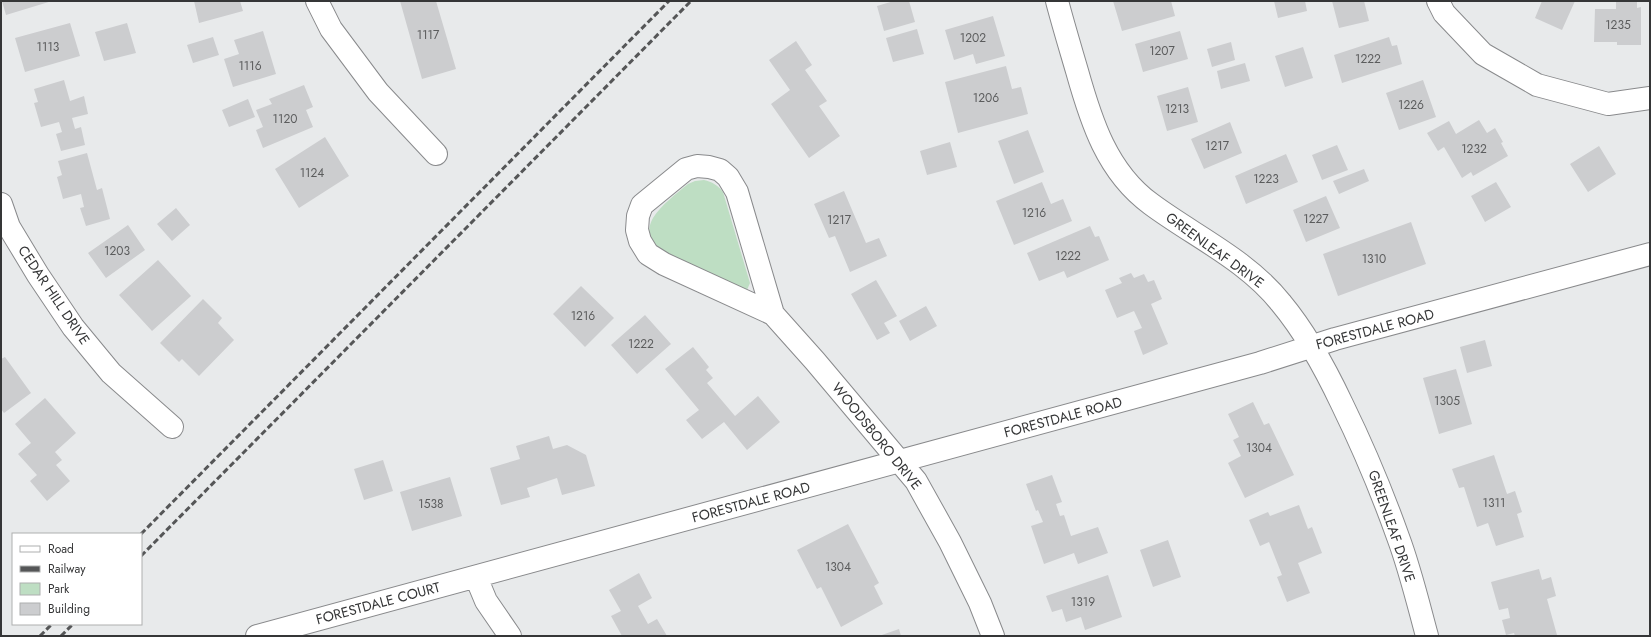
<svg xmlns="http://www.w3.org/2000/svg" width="1651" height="637" font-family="Jost,sans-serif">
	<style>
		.green { fill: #bedec3 }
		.building { fill: #cccdcf }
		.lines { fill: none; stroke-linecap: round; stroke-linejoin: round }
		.street-casing { stroke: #898a8c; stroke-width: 24 }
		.street { stroke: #fff; stroke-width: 22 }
		.rail { stroke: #555657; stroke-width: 3; stroke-dasharray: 6 3; stroke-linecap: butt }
		.labels { text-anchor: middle; stroke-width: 3.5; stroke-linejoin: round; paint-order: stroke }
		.number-label { font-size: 12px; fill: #5b5c5d }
		.street-label { font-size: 14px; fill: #353637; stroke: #fff }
	</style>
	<rect width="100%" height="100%" fill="#e8eaeb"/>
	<path class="green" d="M704,180C712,182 718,185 723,192L750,283L747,290C728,282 663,259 653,245C648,237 648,226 653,218C660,206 677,193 688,184L695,181Z"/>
	<path class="building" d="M2,1H52L6,15Z
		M194,1H240L243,11L199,23Z
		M400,1H436L456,69L422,79Z
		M894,1H909L915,22L884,31L877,6Z
		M1113,1H1171L1175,16L1122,31Z
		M1274,1H1305L1307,11L1278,18Z
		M1332,1H1364L1369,21L1339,28Z
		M1542,1H1575L1562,30L1535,18Z
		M1616,1H1637V8L1641,7V45H1617V42H1594L1595,9H1616Z
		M993,16L1005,56L976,64L973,54L954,60L945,30Z
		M70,23L80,56L25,72L15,38Z
		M127,23L136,53L104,61L95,32Z
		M917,29L924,54L893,62L886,38Z
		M263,31L276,74L233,87L224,59L239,54L234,40Z
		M1180,31L1188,59L1143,72L1135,44Z
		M213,37L219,55L193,63L187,45Z
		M1389,37L1392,46L1397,45L1402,64L1342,83L1334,55Z
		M796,41L812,65L805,70L827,101L819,106L840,136L809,158L771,104L790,90L769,60Z
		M1231,42L1235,60L1212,67L1207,49Z
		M1303,47L1313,78L1285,87L1275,56Z
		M1245,63L1250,81L1221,89L1217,71Z
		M1006,66L1012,89L1021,87L1028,114L958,133L945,82Z
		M64,80L70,101L84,96L88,114L72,118L75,129L81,127L85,145L61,151L56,134L62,132L59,122L41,127L34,103L38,102L34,89Z
		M1423,80L1436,117L1399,130L1386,93Z
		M304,85L313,107L306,110L313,127L263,148L256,130L263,127L256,110L272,104L269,99Z
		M1188,87L1198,122L1167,131L1157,96Z
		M248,99L255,117L229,127L222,110Z
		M1479,120L1487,133L1495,128L1503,142L1501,143L1508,156L1473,176L1471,172L1462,178L1444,147L1438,151L1427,133L1449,121L1456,134Z
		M1230,122L1242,153L1204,169L1191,139Z
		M1028,130L1044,172L1014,184L998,141Z
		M325,137L349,176L299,208L275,169Z
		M950,142L957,167L927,175L920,151Z
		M1337,145L1348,170L1322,180L1312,155Z
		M1599,146L1616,174L1588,192L1570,164Z
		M87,153L97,190L102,188L110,219L86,226L80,208L84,207L81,194L63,199L57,177L62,175L58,161Z
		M1286,154L1298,182L1246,204L1235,176Z
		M1364,169L1369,181L1339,194L1333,181Z
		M1042,182L1051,204L1063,199L1072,221L1014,245L996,201Z
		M1496,182L1511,207L1485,222L1471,196Z
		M844,191L866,243L879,238L887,256L850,272L835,236L829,238L814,204Z
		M1326,196L1340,228L1306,242L1293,210Z
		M176,208L190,225L172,241L157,224Z
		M1411,222L1426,264L1338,296L1323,254Z
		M128,225L145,250L106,278L88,253Z
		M1090,226L1095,237L1099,236L1109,260L1067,278L1064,271L1039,281L1027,253Z
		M158,260L191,296L152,331L119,295Z
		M1131,273L1134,278L1144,274L1148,282L1154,280L1162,299L1151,304L1168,344L1143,355L1134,331L1142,328L1134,311L1117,318L1105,290L1122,283L1119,278Z
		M876,280L897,316L884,323L890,333L877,340L851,294Z
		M581,286L614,318L585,347L553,314Z
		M203,299L222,318L218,323L234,340L199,376L182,359L179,362L160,343Z
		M926,306L937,326L910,341L899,321Z
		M645,315L671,344L637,374L611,345Z
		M1485,340L1492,366L1467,373L1460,347Z
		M693,347L709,367L706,370L713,378L707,383L735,416L758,396L780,422L747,450L724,422L702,439L686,420L699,410L665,369Z
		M5,357L31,393L4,413L1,409V359Z
		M1456,369L1472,424L1439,434L1423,378Z
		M45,398L76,433L55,452L62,460L56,465L70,481L47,501L30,481L37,475L18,454L31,443L15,424Z
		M1253,402L1264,425L1269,423L1294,475L1245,498L1228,463L1241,456L1233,440L1239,437L1228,414Z
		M549,436L553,449L567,445L586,455L595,486L562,495L557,478L527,488L530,497L501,505L490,468L520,459L516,446Z
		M1494,455L1507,494L1515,491L1522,512L1517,514L1524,537L1496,546L1488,523L1477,527L1464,487L1459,488L1452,469Z
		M383,460L393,491L364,500L354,469Z
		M1052,475L1062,502L1056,504L1060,516L1064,515L1071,536L1098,527L1108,553L1078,564L1074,553L1044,564L1031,526L1043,522L1038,510L1036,511L1026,484Z
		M450,477L462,516L412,531L400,492Z
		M1299,505L1308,529L1312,527L1322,553L1298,563L1310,593L1287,602L1277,577L1282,575L1269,542L1260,546L1249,520L1268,512L1270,516Z
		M848,524L879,583L874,586L883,604L841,627L821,587L817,589L797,550Z
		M1168,540L1181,577L1153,587L1140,550Z
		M1539,569L1542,580L1551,577L1556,596L1547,599L1557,635L1515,636L1514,633L1506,635L1502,620L1510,618L1508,608L1499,610L1491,582Z
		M639,573L652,598L638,606L648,624L657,619L667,636H622L611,616L621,611L609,590Z
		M1108,575L1122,617L1085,630L1081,617L1066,622L1062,609L1052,612L1046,596Z
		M899,629L901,636H879Z"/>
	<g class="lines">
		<defs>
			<path id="street" d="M317,1L331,29L378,92L436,154
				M1057,1C1063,24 1070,47 1077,71C1091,121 1107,172 1151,204C1194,236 1247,260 1281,303C1306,333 1325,368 1342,404C1363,447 1382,492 1398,537C1410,569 1418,603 1427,636
				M1438,1L1444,13L1483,54L1537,85L1608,104L1650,98
				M1,204L9,227L38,275L73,327L111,373L172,427
				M773,314L737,192L728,177L720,170L709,167L697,166L686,169L642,205L638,216L637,230L640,241L648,254L664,264L773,314L815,361L916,481L950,542L980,603L993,636
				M476,577L486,601L510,636
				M257,636L1260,363L1335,339L1650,254"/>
		</defs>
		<use href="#street" class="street-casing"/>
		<use href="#street" class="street"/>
		<path class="rail" d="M141,534L669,1
			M141,556L691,1
			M40,636L52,624
			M61,636L73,624"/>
	</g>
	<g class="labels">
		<g class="number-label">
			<text x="1618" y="29">1235</text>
			<text x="428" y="39">1117</text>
			<text x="973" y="42">1202</text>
			<text x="48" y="51">1113</text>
			<text x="1162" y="55">1207</text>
			<text x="1368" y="63">1222</text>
			<text x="250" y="70">1116</text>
			<text x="986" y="102">1206</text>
			<text x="1411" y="109">1226</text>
			<text x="1177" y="113">1213</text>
			<text x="285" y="123">1120</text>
			<text x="1217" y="150">1217</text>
			<text x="1474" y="153">1232</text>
			<text x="312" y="177">1124</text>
			<text x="1266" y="183">1223</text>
			<text x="1034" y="217">1216</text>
			<text x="1316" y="223">1227</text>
			<text x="839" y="224">1217</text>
			<text x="117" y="255">1203</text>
			<text x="1068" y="260">1222</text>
			<text x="1374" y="263">1310</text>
			<text x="583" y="320">1216</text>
			<text x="641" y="348">1222</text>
			<text x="1447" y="405">1305</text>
			<text x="1259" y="452">1304</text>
			<text x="1494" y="507">1311</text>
			<text x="431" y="508">1538</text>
			<text x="838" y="571">1304</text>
			<text x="1083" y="606">1319</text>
		</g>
		<g class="street-label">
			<text transform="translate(1215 250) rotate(36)" y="5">GREENLEAF DRIVE</text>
			<text transform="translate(54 295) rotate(56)" y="5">CEDAR HILL DRIVE</text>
			<text transform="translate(1375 329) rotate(-15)" y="5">FORESTDALE ROAD</text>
			<text transform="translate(1063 417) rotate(-15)" y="5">FORESTDALE ROAD</text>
			<text transform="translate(877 436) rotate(51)" y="5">WOODSBORO DRIVE</text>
			<text transform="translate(751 502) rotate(-15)" y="5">FORESTDALE ROAD</text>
			<text transform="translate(1392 526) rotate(71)" y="5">GREENLEAF DRIVE</text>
			<text transform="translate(378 603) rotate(-15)" y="5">FORESTDALE COURT</text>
		</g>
	</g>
	<rect width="1651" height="637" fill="none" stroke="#353637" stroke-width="4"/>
	<rect x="12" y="533" width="130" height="92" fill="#ffffff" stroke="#aeafaf"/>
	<rect x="20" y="546" width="20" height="6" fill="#ffffff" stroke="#aeafaf"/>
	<text x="48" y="553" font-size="12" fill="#353637">Road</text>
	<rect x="20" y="566" width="20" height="6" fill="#555657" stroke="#aeafaf"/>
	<text x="48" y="573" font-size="12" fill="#353637">Railway</text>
	<rect x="20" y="583" width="20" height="12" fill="#bedec3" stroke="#aeafaf"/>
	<text x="48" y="593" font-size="12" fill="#353637">Park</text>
	<rect x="20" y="603" width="20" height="12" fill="#cccdcf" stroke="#aeafaf"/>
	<text x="48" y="613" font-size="12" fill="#353637">Building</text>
</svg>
